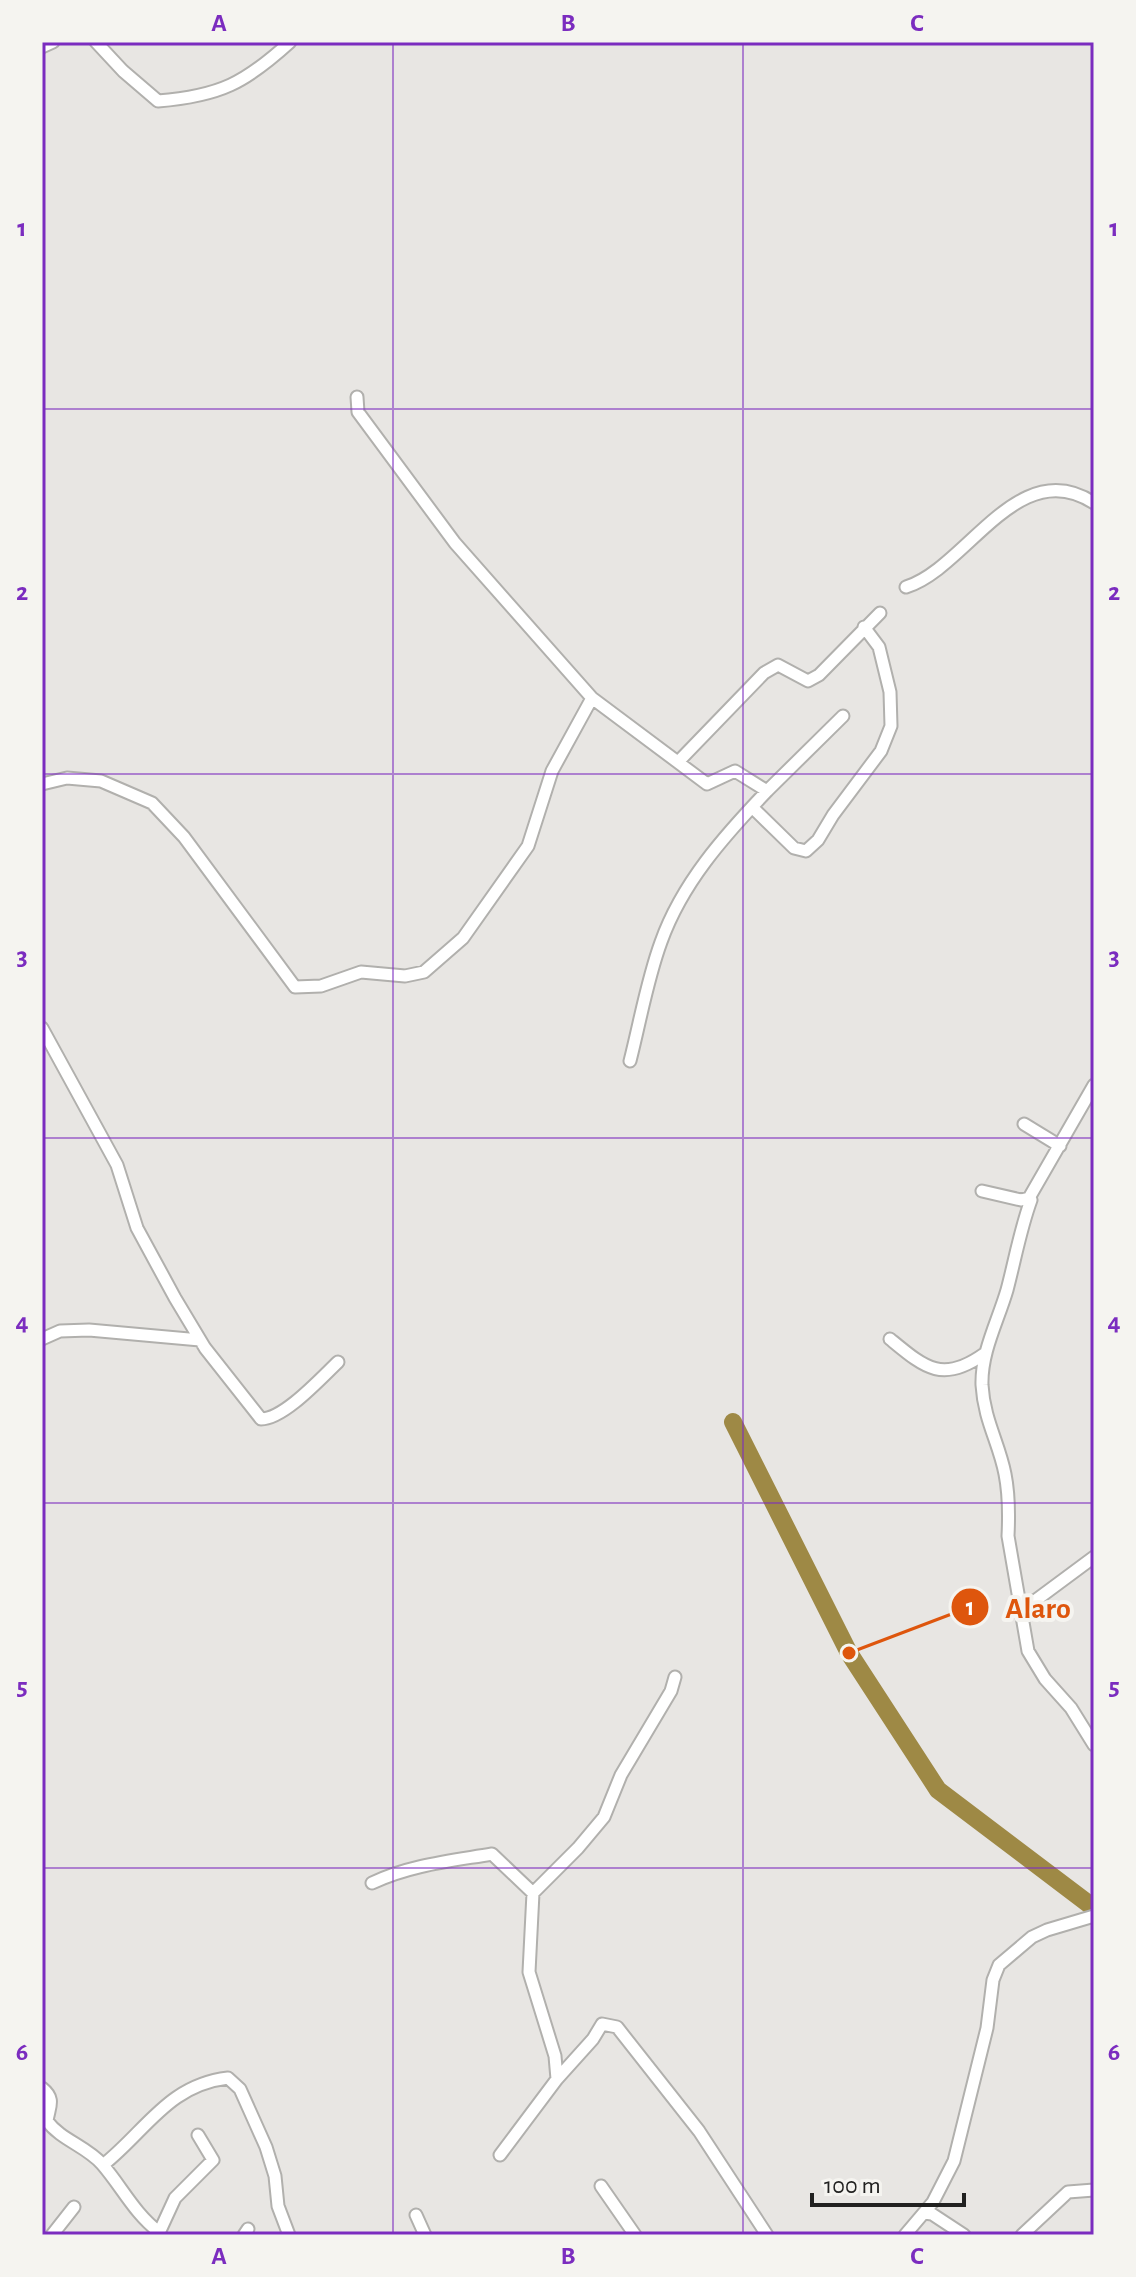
<svg xmlns="http://www.w3.org/2000/svg" width="1136" height="2277" font-family="'Alegreya Sans',sans-serif">
  <style>
    .lines { fill: none; stroke-linecap: round; stroke-linejoin: round }
    .river { stroke: #9e8945; stroke-width: 18 }
    .minor-casing { stroke: #b1b0ad; stroke-width: 15 }
    .minor { stroke: #fff; stroke-width: 11 }
    .grid { fill: none; stroke: #7b2cbf; stroke-width: 2; stroke-opacity: 0.55 }
    .leader { fill: none; stroke: #de560d; stroke-width: 3 }
    .callout-dot { fill: #de560d; stroke: #f5f4f0; stroke-width: 3 }
    .mark-label { font-size: 24px; text-anchor: middle; font-weight: bold; fill: #fff }
    .callout-label { font-size: 30px; text-anchor: middle; font-weight: bold; fill: #de560d; stroke: #f5f4f0; stroke-width: 8; stroke-linejoin: round; paint-order: stroke }
    .neatline { fill: none; stroke: #7b2cbf; stroke-width: 3 }
    .grid-label { font-size: 26px; text-anchor: middle; font-weight: bold; fill: #7b2cbf }
  </style>
  <rect width="100%" height="100%" fill="#e8e6e3"/>
  <g class="lines">
    <path class="river" d="M733 1422 849 1653 938 1790 1094 1908"/>
    <defs>
      <path id="minor" d="M96 42 123 71 158 101C220 96 245 83 290 42
        M42 47 53 42
        M906 587C967 568 1018 453 1094 503
        M592 698 707 784 735 771 767 791C724 836 682 883 661 942 647 980 640 1022 630 1061
        M678 762 764 673 778 665 808 681 819 675 880 613
        M42 784 67 778 101 781 152 803 184 837 295 987 321 986 361 972 405 976 424 972 463 938 528 846 552 771 592 698 455 543 358 412 357 397
        M767 791 843 716
        M752 807 794 848 806 851 818 840 833 815 881 751 891 726 890 692 879 647 864 627
        M42 1028 117 1165 137 1228 175 1298 205 1348 261 1419C284 1419 321 1378 338 1362
        M1024 1124 1060 1146
        M982 1191 1021 1200 1029 1198 1094 1085
        M1029 1198 1031 1200C1020 1230 1015 1260 1007 1290 998 1321 981 1352 982 1385 984 1420 999 1443 1005 1474 1009 1494 1009 1516 1008 1536L1028 1651 1045 1679 1071 1708 1094 1745
        M42 1339 60 1331 89 1330 200 1340
        M890 1339C924 1367 942 1384 984 1354
        M1019 1607 1036 1600 1094 1557
        M372 1883C410 1865 451 1861 492 1854L533 1893 529 1972 555 2056 557 2079 500 2155
        M533 1893 578 1848 604 1817 621 1775 671 1691 675 1677
        M557 2079 593 2039 602 2024 617 2027 699 2131 767 2235
        M42 2088C56 2099 49 2107 47 2121 61 2140 86 2146 102 2164 122 2187 134 2213 159 2232
        M103 2165C146 2131 168 2085 228 2078L240 2089 266 2147 275 2176 278 2206 289 2235
        M601 2186 635 2235
        M924 2213 932 2214 964 2235
        M416 2215 425 2235
        M52 2235 74 2207
        M158 2235 175 2198 213 2160 198 2135
        M244 2235 248 2229
        M905 2235 933 2202 954 2161 987 2028 993 1980 999 1965 1032 1937 1047 1930 1094 1916
        M1022 2235 1068 2192 1094 2190"/>
    </defs>
    <use href="#minor" class="minor-casing"/>
    <use href="#minor" class="minor"/>
  </g>
  <path class="grid" d="M393 42V2235M743 42V2235M42 409H1094M42 774H1094M42 1138H1094M42 1503H1094M42 1868H1094"/>
  <path class="leader" d="M849 1653L970 1607"/>
  <g class="callout-dot">
    <circle cx="849" cy="1653" r="8"/>
    <circle cx="970" cy="1607" r="20"/>
  </g>
  <g class="mark-label">
    <text x="970" y="1615">1</text>
  </g>
  <g class="callout-label">
    <text x="1038" y="1618">Alaro</text>
  </g>
  <rect width="1136" height="2277" fill="none" stroke="#f5f4f0" stroke-width="88"/>
  <path d="M812 2193v12h152v-12" fill="none" stroke="#212120" stroke-width="4"/>
  <text x="824" y="2193" font-size="24" fill="#212120" stroke="#f5f4f0" stroke-width="6" paint-order="stroke">100 m</text>
  <rect x="44" y="44" width="1048" height="2189" class="neatline"/>
  <g class="grid-label">
    <text x="219" y="31">A</text>
    <text x="568" y="31">B</text>
    <text x="917" y="31">C</text>
    <text x="22" y="236">1</text>
    <text x="1114" y="236">1</text>
    <text x="22" y="600">2</text>
    <text x="1114" y="600">2</text>
    <text x="22" y="965">3</text>
    <text x="1114" y="965">3</text>
    <text x="22" y="1330">4</text>
    <text x="1114" y="1330">4</text>
    <text x="22" y="1695">5</text>
    <text x="1114" y="1695">5</text>
    <text x="22" y="2060">6</text>
    <text x="1114" y="2060">6</text>
    <text x="219" y="2264">A</text>
    <text x="568" y="2264">B</text>
    <text x="917" y="2264">C</text>
  </g>
</svg>
